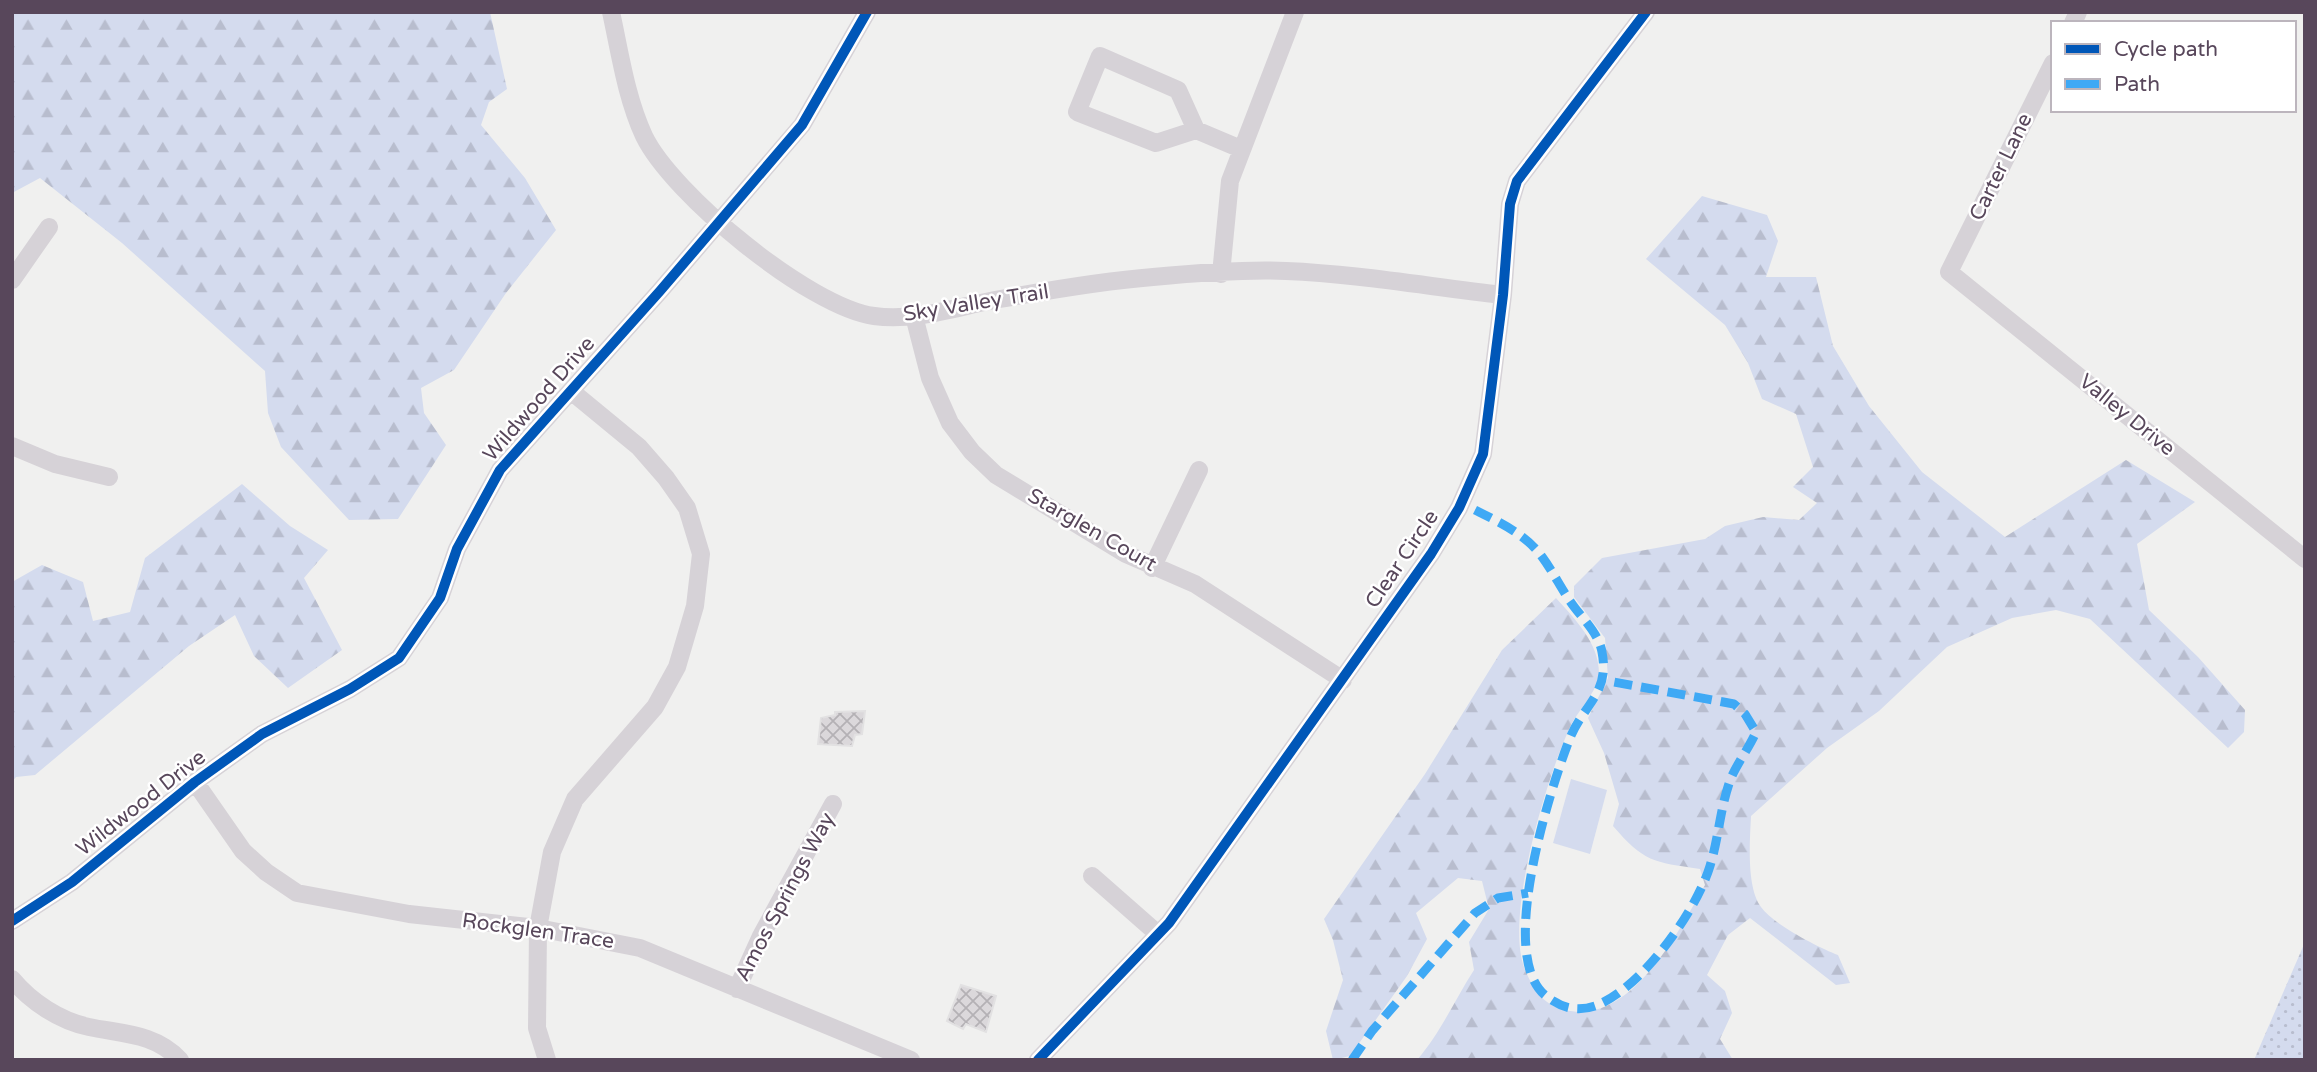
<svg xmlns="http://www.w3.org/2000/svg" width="2317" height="1072" font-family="'Varela Round',sans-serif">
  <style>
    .grass { fill: url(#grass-dots) }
    .forest { fill: url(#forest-firs) }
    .pitch { fill: #d4dbee }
    .building { fill: url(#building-cross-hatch); stroke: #e2e1e2; stroke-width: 2 }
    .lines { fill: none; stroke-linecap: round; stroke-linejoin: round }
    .minor { stroke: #d6d2d7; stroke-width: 18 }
    .quiet { stroke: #3fa9f5; stroke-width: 9; stroke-dasharray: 18 9; stroke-linecap: butt }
    .cycleway-casing { stroke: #fff; stroke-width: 15 }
    .cycleway { stroke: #0057b8; stroke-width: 10 }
    .labels { text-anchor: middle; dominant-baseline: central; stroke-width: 5; stroke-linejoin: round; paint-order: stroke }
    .street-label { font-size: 21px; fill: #58475b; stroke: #fff }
  </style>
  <defs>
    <pattern id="grass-dots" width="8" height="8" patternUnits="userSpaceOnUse" patternTransform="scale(1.75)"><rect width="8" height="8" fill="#d4dbee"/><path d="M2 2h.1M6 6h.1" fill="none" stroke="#b8bdce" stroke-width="1.8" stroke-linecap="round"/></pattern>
    <pattern id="forest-firs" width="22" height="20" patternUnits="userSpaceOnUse" patternTransform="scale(1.75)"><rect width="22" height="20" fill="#d4dbee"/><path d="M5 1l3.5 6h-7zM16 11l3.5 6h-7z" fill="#b8bdce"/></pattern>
    <pattern id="building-cross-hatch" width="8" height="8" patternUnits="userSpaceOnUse" patternTransform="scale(1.75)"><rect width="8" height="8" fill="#dbd8db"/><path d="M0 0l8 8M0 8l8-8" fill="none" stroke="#b4b1b5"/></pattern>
  </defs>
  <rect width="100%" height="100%" fill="#f0f0ef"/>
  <path class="grass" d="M2305 942V1060H2254Z"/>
  <path class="forest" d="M12 12H490L507 89 489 102 481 125 525 178 556 230 506 293 454 370 421 388 424 413 446 445 398 519 349 520 281 447 268 413 265 371 122 243 40 178 12 193Z
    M1702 196 1767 215 1778 241 1766 277H1816L1833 346 1869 406 1922 472 2005 537 2126 460 2195 502 2137 544 2149 610 2198 657 2245 710 2244 732 2228 748 2090 619 2056 610 2012 618 1947 647 1879 711 1827 748 1751 816C1750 840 1746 887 1761 907 1774 925 1818 947 1838 955L1850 983 1836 985 1750 918 1728 935 1707 975 1725 991 1732 1013 1720 1039 1733 1060H1417C1441 1032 1454 1001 1474 970L1469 942 1489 909 1482 881 1458 878 1416 913 1427 939 1407 976 1350 1056 1333 1060 1326 1031 1343 980 1333 940 1324 919 1425 774 1502 650 1556 598C1575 619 1600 644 1599 675 1598 690 1578 711 1571 725 1547 776 1505 914 1524 967 1532 987 1542 1005 1565 1010 1631 1026 1678 932 1705 885L1700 869C1653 862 1644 862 1613 826L1619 804 1604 753 1588 718 1608 678 1605 638 1574 597V586L1602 558 1705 539 1725 526 1763 517 1799 520 1817 503 1793 487 1813 467 1796 414 1762 399 1748 363 1725 325 1646 259Z
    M242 484 290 526 328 550 304 578 342 650 288 688 254 656 235 615 189 646 35 775 16 777 12 782V582L42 565 83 582 93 621 130 612 145 558Z"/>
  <path class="pitch" d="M1571 779 1607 790 1590 854 1553 843Z"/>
  <path class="building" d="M865 711 862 734 855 735 852 746 818 744 821 718 835 715V712Z
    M961 985 996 996 986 1032 966 1024 963 1029 947 1021Z"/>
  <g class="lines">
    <path class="minor" d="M611 12C620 53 626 97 644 136 672 194 809 307 874 316 916 322 959 306 1000 299 1050 290 1102 281 1153 277 1196 273 1243 269 1286 271 1358 274 1431 287 1503 295
      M2073 23 2078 12
      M2053 63 1949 272 2305 559
      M1196 130 1178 90 1100 56 1077 112 1156 143 1196 130 1241 149
      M1221 274 1230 181 1295 12
      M12 280 49 227
      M914 316 930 378 950 423 972 452 996 475 1126 554 1195 584 1343 680
      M12 446 55 464 109 477
      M1152 568 1199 470
      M195 782 243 851 266 872 297 893 409 914 538 928 640 948 911 1060
      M1092 876 1158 934
      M12 921 72 882 195 782 262 734 350 689 399 658 440 598 457 549 500 470 660 291 802 125 867 12
      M12 979C31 1002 60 1021 89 1027 122 1034 155 1033 180 1060
      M737 989 761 936 833 804
      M547 1060 537 1028 538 928 552 852 575 799 655 707 677 667 695 606 701 554 687 508 666 478 639 447 571 391
      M1038 1060 1169 923 1431 554 1459 508 1483 454 1503 295 1510 204 1517 181 1646 12"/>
    <path class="quiet" d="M1475 510C1499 522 1523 533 1540 554 1553 571 1562 591 1575 608 1585 621 1599 635 1602 652 1610 693 1584 704 1570 738 1550 789 1496 957 1546 996 1561 1008 1577 1012 1595 1006 1641 989 1696 912 1710 866 1719 837 1720 807 1731 778 1738 762 1749 748 1756 732L1745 714 1734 704 1603 680
      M1352 1060 1372 1031 1475 913 1498 898 1528 893"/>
    <defs>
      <path id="cycleway" d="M12 921 72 882 195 782 262 734 350 689 399 658 440 598 457 549 500 470 660 291 802 125 867 12
        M1038 1060 1169 923 1431 554 1459 508 1483 454 1503 295 1510 204 1517 181 1646 12"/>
    </defs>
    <use href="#cycleway" class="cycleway-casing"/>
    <use href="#cycleway" class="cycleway"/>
  </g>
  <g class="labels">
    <g class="street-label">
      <text transform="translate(2001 167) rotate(-64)">Carter Lane</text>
      <text transform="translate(976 303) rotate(-9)">Sky Valley Trail</text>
      <text transform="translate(539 399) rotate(-49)">Wildwood Drive</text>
      <text transform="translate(2127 415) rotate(39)">Valley Drive</text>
      <text transform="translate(1092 530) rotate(30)">Starglen Court</text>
      <text transform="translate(1402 559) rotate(-56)">Clear Circle</text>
      <text transform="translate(141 803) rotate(-38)">Wildwood Drive</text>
      <text transform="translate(785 897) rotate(-62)">Amos Springs Way</text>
      <text transform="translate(538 931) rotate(8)">Rockglen Trace</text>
    </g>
  </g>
  <rect width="2317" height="1072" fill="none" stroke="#58475b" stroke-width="28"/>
  <rect x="2051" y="21" width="245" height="91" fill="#ffffff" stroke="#bcb5bd" stroke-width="2"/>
  <rect x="2065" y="44" width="35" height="10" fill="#0057b8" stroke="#bcb5bd" stroke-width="2"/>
  <text x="2114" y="56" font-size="21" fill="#58475b">Cycle path</text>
  <rect x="2065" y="79" width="35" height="10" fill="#3fa9f5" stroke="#bcb5bd" stroke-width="2"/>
  <text x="2114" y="91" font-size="21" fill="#58475b">Path</text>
</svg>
